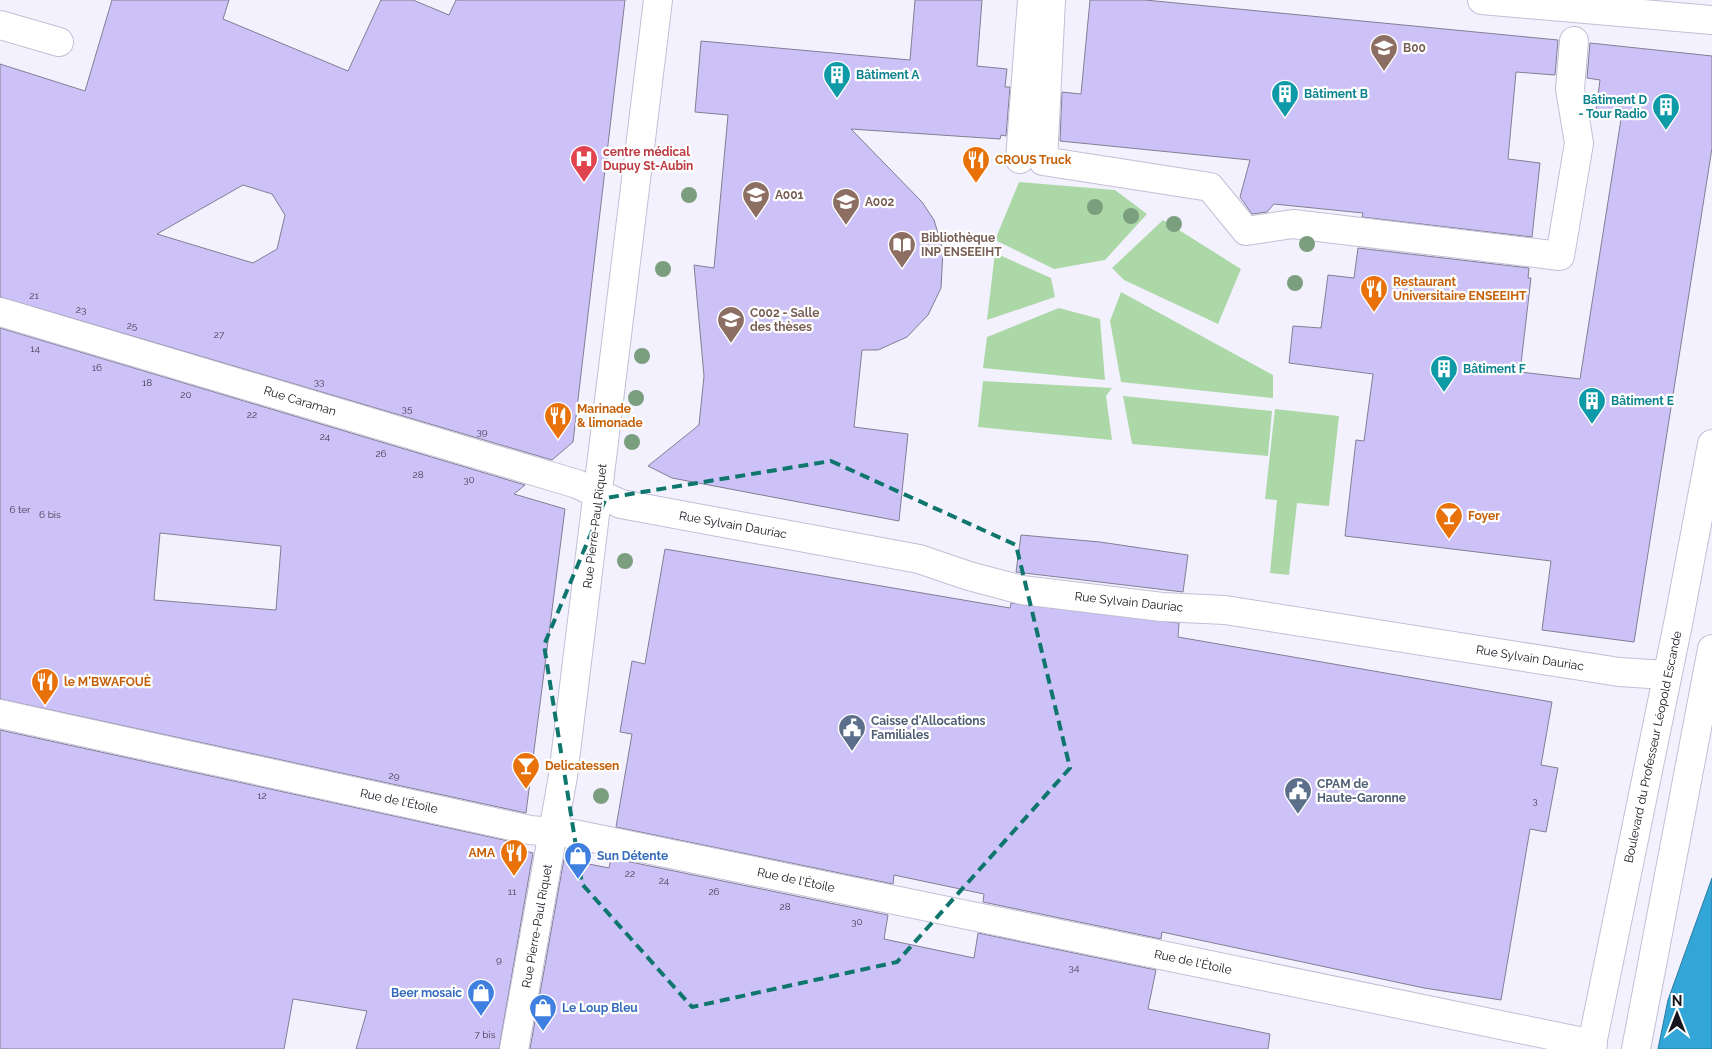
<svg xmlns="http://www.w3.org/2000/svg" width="1712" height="1049" font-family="Raleway,sans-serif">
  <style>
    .green { fill: #acd8a7 }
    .water { fill: #33a6d8; stroke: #2a7aa0 }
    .building { fill: #cdc2f7; stroke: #827e93; fill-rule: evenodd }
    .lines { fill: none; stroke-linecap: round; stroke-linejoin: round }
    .minor-casing { stroke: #c3bfd5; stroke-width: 30 }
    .major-casing { stroke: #c3bfd5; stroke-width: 30 }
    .minor { stroke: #fff; stroke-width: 28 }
    .major { stroke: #fff; stroke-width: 28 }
    .tree { fill: #7b9e7e }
    .marked { fill: none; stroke: #0f766e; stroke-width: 4; stroke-dasharray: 10 6; stroke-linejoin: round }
    .labels { text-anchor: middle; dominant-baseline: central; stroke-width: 4.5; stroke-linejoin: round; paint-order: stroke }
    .number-label { font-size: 10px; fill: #444053 }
    .education-label { font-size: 12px; font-weight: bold; fill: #785e54; stroke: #fff; text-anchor: start }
    .culture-label { font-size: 12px; font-weight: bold; fill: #0d838f; stroke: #fff; text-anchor: start }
    .health-label { font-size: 12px; font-weight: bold; fill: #be3a42; stroke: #fff; text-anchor: start }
    .food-label { font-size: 12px; font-weight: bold; fill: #c56008; stroke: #fff; text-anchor: start }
    .street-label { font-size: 12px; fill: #16141c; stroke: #fff }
    .service-label { font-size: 12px; font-weight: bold; fill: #4e5e75; stroke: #fff; text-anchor: start }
    .shop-label { font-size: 12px; font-weight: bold; fill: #366cbe; stroke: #fff; text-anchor: start }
  </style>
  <rect width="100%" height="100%" fill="#f4f1ff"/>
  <path class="green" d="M1019 182 1115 190 1147 214 1105 260 1054 269 995 240Z
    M1163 220 1241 269 1218 324 1124 280 1112 268Z
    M995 253 1051 278 1055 297 987 320Z
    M1121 292 1273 375V398L1121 382 1110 321Z
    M1059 308 1100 319 1105 380 983 368 987 337Z
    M983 381 1112 388 1106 396 1112 440 978 427Z
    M1123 396 1272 411 1268 456 1132 444Z
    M1275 409 1339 416 1329 506 1297 503 1289 575 1270 573 1277 500 1265 499Z"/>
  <path class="water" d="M1712 878V1049H1658L1668 1000Z"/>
  <path class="building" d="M112 0H229L223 19 348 71 381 0H413L449 15 456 0H625L573 442 552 460 0 297V64L85 91ZM243 185 272 194 285 215 277 249 253 263 157 234Z
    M915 0H982L977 66 1007 69 1005 87H1010L1006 136 1001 135 1000 139 851 129 922 202 934 220 943 250 941 288 928 315 907 337 878 350H862L854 427 908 434 899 521 672 478 648 466 699 425 704 376 694 265 714 268 728 115 695 112 701 41 910 60Z
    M1090 0H1145L1558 40 1555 75 1516 72 1508 159 1540 163 1532 237 1362 217 1363 213 1274 204 1267 212 1252 214 1240 197 1250 160 1060 141 1062 92 1081 94Z
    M1590 43 1712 56V148L1634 642 1542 630 1551 561 1345 536 1356 440 1364 441 1373 374 1289 363 1293 326 1321 328 1328 275 1354 278 1358 248 1529 268 1528 278H1531L1520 372 1580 379 1622 113 1596 110 1600 80 1587 78Z
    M0 328 525 485 514 494 565 509 526 813 0 699ZM160 533 281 546 276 610 154 600Z
    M1021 535 1100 542 1188 555 1183 592 1016 572Z
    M665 549 1010 608 1011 603 1179 623 1178 637 1552 702 1541 765 1558 768 1546 832 1530 829 1501 1000 1424 988 1162 932 1161 939 983 902 984 894 894 875 893 884 616 827 632 734 620 732 632 661 645 664Z
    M0 730 522 844 521 850 533 853 499 1049H356L367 1011 293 999 284 1049H0Z
    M611 858 888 915 884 939 974 958 978 933 1156 970 1148 1009 1270 1034 1268 1049H530L564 859 609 868Z"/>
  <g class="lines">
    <defs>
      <path id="minor" d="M1051 0 1043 161 1210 187 1246 231 1293 224 1560 256 1579 143 1570 89 1574 41
        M1482 0 1712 20
        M0 25 59 42
        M1020 159 1032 0
        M0 312 577 484 621 504 919 559 969 576 1022 590 1162 607 1225 610 1619 672 1666 675
        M0 714 530 830 574 834 1593 1044
        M514 1049 563 776 658 0"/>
      <path id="major" d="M1591 1049 1679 619 1712 444
        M1636 1049 1712 649"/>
    </defs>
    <use href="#minor" class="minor-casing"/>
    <use href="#major" class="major-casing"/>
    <use href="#minor" class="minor"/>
    <use href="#major" class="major"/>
  </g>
  <g class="tree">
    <circle cx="689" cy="195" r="8"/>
    <circle cx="1095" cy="207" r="8"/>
    <circle cx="1131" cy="216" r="8"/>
    <circle cx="1174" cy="224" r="8"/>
    <circle cx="1307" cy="244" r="8"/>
    <circle cx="663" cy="269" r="8"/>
    <circle cx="1295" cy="283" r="8"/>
    <circle cx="642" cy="356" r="8"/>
    <circle cx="636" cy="398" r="8"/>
    <circle cx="632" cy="442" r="8"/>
    <circle cx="625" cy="561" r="8"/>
    <circle cx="601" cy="796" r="8"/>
  </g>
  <path class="marked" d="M831 461 1016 545 1070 768 897 962 692 1007 582 884 544 645 606 498Z"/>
  <defs>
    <symbol id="university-pin" viewBox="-11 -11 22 30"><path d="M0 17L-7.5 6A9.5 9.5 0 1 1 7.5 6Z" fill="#8d6e63" stroke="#fff"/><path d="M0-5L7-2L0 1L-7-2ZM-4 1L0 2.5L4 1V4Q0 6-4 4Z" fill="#fff"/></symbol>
    <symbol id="building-pin" viewBox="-11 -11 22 30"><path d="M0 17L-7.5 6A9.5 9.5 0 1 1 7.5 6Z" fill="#0f9aa8" stroke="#fff"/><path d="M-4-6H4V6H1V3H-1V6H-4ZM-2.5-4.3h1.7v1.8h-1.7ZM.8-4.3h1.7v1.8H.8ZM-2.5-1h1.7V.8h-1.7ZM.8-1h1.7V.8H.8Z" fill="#fff"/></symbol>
    <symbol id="hospital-pin" viewBox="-11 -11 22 30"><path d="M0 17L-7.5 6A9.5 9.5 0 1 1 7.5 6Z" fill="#e0444e" stroke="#fff"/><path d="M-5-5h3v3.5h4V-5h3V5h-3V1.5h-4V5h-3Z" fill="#fff"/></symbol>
    <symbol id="restaurant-pin" viewBox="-11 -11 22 30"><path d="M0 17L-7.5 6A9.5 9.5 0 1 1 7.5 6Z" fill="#e8710a" stroke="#fff"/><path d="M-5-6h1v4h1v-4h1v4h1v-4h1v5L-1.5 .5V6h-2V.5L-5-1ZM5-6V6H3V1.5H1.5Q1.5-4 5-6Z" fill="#fff"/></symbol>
    <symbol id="library-pin" viewBox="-11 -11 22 30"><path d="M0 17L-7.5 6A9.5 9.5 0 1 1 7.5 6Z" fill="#8d6e63" stroke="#fff"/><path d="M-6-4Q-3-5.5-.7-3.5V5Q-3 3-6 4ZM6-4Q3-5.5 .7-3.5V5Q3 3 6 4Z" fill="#fff"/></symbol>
    <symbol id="bar-pin" viewBox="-11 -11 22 30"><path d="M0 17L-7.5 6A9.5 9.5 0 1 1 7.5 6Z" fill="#e8710a" stroke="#fff"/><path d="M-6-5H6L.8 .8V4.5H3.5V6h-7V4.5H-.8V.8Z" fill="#fff"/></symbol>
    <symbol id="civic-pin" viewBox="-11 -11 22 30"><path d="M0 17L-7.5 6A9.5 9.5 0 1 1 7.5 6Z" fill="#5c6f8a" stroke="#fff"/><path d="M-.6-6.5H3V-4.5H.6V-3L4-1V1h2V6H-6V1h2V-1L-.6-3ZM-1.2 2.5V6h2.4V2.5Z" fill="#fff"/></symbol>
    <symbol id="shop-pin" viewBox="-11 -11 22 30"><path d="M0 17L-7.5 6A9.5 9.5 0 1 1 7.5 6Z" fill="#3f7fe0" stroke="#fff"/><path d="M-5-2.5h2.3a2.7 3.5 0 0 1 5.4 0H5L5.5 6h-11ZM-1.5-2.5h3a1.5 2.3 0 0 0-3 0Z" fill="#fff"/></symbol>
  </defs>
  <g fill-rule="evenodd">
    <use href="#university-pin" x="1368" y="32" width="32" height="43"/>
    <use href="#building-pin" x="821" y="59" width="32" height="43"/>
    <use href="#building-pin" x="1269" y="78" width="32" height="43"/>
    <use href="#building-pin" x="1650" y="91" width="32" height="43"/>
    <use href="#hospital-pin" x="568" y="143" width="32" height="43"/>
    <use href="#restaurant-pin" x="960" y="144" width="32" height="43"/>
    <use href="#university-pin" x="740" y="179" width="32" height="43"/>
    <use href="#university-pin" x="830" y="186" width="32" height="43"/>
    <use href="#library-pin" x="886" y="229" width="32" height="43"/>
    <use href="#restaurant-pin" x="1358" y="273" width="32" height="43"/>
    <use href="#university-pin" x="715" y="304" width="32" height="43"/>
    <use href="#building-pin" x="1428" y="353" width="32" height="43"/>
    <use href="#building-pin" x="1576" y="385" width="32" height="43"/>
    <use href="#restaurant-pin" x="542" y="400" width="32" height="43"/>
    <use href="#bar-pin" x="1433" y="500" width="32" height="43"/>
    <use href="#restaurant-pin" x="29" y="666" width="32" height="43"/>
    <use href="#civic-pin" x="836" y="712" width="32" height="43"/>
    <use href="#bar-pin" x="510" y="750" width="32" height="43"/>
    <use href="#civic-pin" x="1282" y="775" width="32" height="43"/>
    <use href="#restaurant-pin" x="498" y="837" width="32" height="43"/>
    <use href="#shop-pin" x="562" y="840" width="32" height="43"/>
    <use href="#shop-pin" x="465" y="977" width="32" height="43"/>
    <use href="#shop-pin" x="527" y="992" width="32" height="43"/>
  </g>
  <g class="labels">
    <g class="number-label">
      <text x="34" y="295">21</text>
      <text x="81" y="309">23</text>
      <text x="132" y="325">25</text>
      <text x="219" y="334">27</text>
      <text x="35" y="348">14</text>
      <text x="97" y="367">16</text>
      <text x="319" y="381">33</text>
      <text x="147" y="382">18</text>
      <text x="186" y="394">20</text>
      <text x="407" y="408">35</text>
      <text x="252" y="414">22</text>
      <text x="482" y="431">39</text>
      <text x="325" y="436">24</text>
      <text x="381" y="453">26</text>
      <text x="418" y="474">28</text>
      <text x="469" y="479">30</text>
      <text x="20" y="509">6 ter</text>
      <text x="50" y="514">6 bis</text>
      <text x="394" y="775">29</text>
      <text x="262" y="795">12</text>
      <text x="1535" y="800">3</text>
      <text x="630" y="873">22</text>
      <text x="664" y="880">24</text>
      <text x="512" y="891">11</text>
      <text x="714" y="891">26</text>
      <text x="785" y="906">28</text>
      <text x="857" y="921">30</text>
      <text x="499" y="959">9</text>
      <text x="1074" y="967">34</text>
      <text x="485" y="1034">7 bis</text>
    </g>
    <g class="education-label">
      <text x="1403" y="48">B00</text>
      <text x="775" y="195">A001</text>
      <text x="865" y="202">A002</text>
      <text x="921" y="238">Bibliothèque<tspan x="921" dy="14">INP ENSEEIHT</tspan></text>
      <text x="750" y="313">C002 - Salle<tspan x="750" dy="14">des thèses</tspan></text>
    </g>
    <g class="culture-label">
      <text x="856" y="75">Bâtiment A</text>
      <text x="1304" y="94">Bâtiment B</text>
      <text x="1647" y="100" text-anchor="end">Bâtiment D<tspan x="1647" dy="14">- Tour Radio</tspan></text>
      <text x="1463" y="369">Bâtiment F</text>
      <text x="1611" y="401">Bâtiment E</text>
    </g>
    <g class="health-label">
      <text x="603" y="152">centre médical<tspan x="603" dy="14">Dupuy St-Aubin</tspan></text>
    </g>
    <g class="food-label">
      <text x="995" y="160">CROUS Truck</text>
      <text x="1393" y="282">Restaurant<tspan x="1393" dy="14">Universitaire ENSEEIHT</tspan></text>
      <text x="577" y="409">Marinade<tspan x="577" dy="14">&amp; limonade</tspan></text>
      <text x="1468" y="516">Foyer</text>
      <text x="64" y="682">le M'BWAFOUÈ</text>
      <text x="545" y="766">Delicatessen</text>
      <text x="495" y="853" text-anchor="end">AMA</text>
    </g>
    <g class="street-label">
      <text transform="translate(300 401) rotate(17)">Rue Caraman</text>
      <text transform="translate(733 525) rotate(10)">Rue Sylvain Dauriac</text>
      <text transform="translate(595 526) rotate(-83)">Rue Pierre-Paul Riquet</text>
      <text transform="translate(1129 602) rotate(6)">Rue Sylvain Dauriac</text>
      <text transform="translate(1530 658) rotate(9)">Rue Sylvain Dauriac</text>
      <text transform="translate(1653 747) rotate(-78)">Boulevard du Professeur Léopold Escande</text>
      <text transform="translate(399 801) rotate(12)">Rue de l'Étoile</text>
      <text transform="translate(796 880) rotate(12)">Rue de l'Étoile</text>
      <text transform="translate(537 926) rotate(-80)">Rue Pierre-Paul Riquet</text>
      <text transform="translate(1193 962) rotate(12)">Rue de l'Étoile</text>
    </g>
    <g class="service-label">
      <text x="871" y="721">Caisse d'Allocations<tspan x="871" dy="14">Familiales</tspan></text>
      <text x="1317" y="784">CPAM de<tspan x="1317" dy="14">Haute-Garonne</tspan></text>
    </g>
    <g class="shop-label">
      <text x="597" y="856">Sun Détente</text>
      <text x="462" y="993" text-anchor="end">Beer mosaic</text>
      <text x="562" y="1008">Le Loup Bleu</text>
    </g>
  </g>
  <g transform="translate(1677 1014)" stroke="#ffffff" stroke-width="4" paint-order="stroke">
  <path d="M0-4L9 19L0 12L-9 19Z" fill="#16141c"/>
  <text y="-8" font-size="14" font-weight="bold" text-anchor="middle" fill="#16141c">N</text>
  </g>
</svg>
